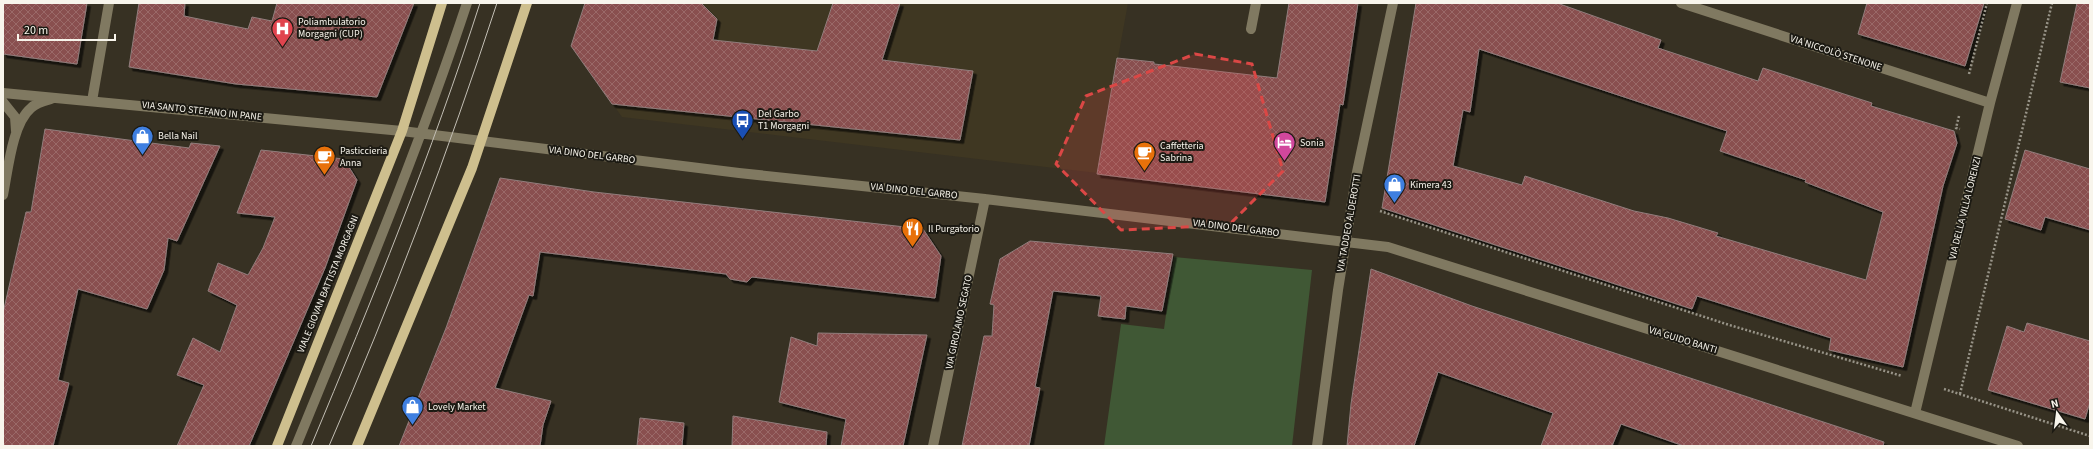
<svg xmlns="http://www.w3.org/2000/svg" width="2093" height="449" font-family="'Source Sans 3',sans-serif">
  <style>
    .built { fill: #3f3722 }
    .park { fill: #405835 }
    .building { fill: url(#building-cross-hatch); stroke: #917d7c; fill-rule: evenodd; filter: url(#shadow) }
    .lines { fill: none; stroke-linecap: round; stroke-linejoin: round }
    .path { stroke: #989488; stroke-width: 2.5; stroke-dasharray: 2 2; stroke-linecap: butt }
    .minor { stroke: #807961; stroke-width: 10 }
    .major { stroke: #cebf8e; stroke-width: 10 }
    .tram { stroke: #c3bfb5; stroke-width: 1 }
    .marked { fill: #db4745; fill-opacity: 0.2; stroke: #db4745; stroke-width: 3; stroke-dasharray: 8 5; stroke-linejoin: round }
    .labels { text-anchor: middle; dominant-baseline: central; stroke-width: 4; stroke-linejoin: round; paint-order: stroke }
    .poi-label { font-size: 10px; fill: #f8f5ec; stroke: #1c1a13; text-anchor: start }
    .street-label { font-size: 10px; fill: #f8f5ec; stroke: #1c1a13 }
  </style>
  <defs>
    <pattern id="building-cross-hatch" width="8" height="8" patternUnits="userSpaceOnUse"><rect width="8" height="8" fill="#894f4f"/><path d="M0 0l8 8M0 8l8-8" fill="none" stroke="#9a6968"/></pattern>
    <filter id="shadow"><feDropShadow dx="3.5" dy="3.5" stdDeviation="0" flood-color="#0009"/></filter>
  </defs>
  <rect width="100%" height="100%" fill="#373123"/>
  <path class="built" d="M585 3H1128L1097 173 622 117 571 46Z"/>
  <path class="park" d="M1174 257 1312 270 1292 446H1104L1121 324 1164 329Z"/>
  <path class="building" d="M3 3H87L77 64 3 54Z
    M139 3H185L184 16 248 29 252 17 272 21 277 3H414L377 97 236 84 129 67Z
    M585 3H701L717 19 713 40 817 51 833 3H900L882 60 973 71 960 140 612 104 571 46Z
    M1289 3H1358L1343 105 1340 104 1325 202 1097 174 1117 58 1154 62V64L1277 78Z
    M1416 3H1557L1661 40 1658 48 1758 81 1763 68 1872 103 1871 106 1954 131 1957 143 1943 186 1903 367 1829 350 1831 338 1697 296 1692 309 1382 208ZM1479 49 1727 131 1720 151 1806 180 1805 182 1883 212 1866 280 1716 236 1718 233 1668 218 1634 211 1525 176 1522 185 1453 166 1463 110 1470 112Z
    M1867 3H1984L1965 66 1858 34Z
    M2077 3H2090V88L2060 82Z
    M45 129 189 148 191 143 220 146 177 241 168 238 164 270 147 309 78 289 58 380 69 383 53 446H3V313L26 212H31Z
    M261 150 344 159 357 180 325 268 249 446H177L204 385 177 375 193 338 220 352 237 305 208 291 218 263 248 275 263 248 275 217 237 213Z
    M2025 150 2090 169V230L2045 217 2041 230 2005 219Z
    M500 178 594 192 923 229 941 256 935 298 752 277 747 282 730 279 726 274 540 252 533 296 529 295 495 388 551 401 543 425 540 446H399L446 328Z
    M1030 241 1173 254 1162 311 1126 306 1125 319 1098 316 1101 296 1053 291 1035 387 1040 388 1029 446H962L984 336H992L994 305 990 304 1000 259Z
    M1371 269 1472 306 1884 442 1883 446H1684L1621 424 1612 446H1541L1553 413 1438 372 1414 446H1347L1351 404Z
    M2027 323 2090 341V402L2085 419 1988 390 2007 326 2024 332Z
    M818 333 927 335 903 446H841L846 419 779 402 791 337 817 346Z
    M733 416 827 432 826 446H732Z
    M640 418 684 423 682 446H637Z"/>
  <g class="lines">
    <path class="path" d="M1969 74 1987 3
      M1959 116 1956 128 1960 129
      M1380 211 1726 324 1902 376
      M1944 389 2090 436
      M1960 394 2052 3"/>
    <path class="minor" d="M1681 3 1990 103
      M1251 29 1256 3
      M3 93 402 131 739 173 985 199 1388 247 2018 446
      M92 101 109 3
      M3 102 15 117 16 131
      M3 195C8 171 12 124 31 108 36 103 44 101 51 99
      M1915 413 1990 103 2017 3
      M296 446C356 299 417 154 467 3
      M933 446 985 199
      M1317 446 1338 290 1357 172 1393 3"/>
    <path class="major" d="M277 446 402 131 442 3
      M357 446 472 168 527 3"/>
    <path class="tram" d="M311 446C372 300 432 153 480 3
      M329 446C392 301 448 153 497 3"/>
  </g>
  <path class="marked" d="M1195 54 1252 64 1283 171 1229 225 1121 230 1056 164 1086 96Z"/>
  <defs>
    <symbol id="hospital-pin" viewBox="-11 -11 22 30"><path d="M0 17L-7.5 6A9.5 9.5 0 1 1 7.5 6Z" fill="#e0444e" stroke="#1c1a13"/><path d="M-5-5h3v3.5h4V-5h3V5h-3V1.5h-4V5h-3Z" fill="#fff"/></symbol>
    <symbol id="bus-pin" viewBox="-11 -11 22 30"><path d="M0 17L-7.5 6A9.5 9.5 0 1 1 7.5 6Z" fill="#1a4fb4" stroke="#1c1a13"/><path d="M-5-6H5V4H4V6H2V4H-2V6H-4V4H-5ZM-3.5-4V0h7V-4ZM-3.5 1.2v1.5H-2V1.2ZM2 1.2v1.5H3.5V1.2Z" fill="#fff"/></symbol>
    <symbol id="shop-pin" viewBox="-11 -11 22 30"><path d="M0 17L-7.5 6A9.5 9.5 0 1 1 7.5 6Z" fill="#3f7fe0" stroke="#1c1a13"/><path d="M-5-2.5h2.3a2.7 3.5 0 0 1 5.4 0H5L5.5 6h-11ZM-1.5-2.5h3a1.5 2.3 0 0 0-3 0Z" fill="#fff"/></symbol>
    <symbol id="hotel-pin" viewBox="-11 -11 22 30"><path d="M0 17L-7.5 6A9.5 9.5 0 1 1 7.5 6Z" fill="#d1479c" stroke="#1c1a13"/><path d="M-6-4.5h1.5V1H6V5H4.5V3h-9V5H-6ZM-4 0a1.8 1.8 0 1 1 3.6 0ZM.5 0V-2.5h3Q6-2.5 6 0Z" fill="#fff"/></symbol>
    <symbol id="cafe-pin" viewBox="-11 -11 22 30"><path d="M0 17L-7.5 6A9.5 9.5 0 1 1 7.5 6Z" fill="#e8710a" stroke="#1c1a13"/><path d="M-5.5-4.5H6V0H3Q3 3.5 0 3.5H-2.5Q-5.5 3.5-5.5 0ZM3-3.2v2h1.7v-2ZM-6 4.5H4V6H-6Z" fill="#fff"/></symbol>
    <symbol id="restaurant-pin" viewBox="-11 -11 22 30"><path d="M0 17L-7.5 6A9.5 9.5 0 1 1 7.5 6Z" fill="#e8710a" stroke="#1c1a13"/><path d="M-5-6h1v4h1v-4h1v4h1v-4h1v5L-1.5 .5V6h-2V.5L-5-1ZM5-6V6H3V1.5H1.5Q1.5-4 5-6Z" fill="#fff"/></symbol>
  </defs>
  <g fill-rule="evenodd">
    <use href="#hospital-pin" x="270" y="16" width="25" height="34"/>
    <use href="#bus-pin" x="730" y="108" width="25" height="34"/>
    <use href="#shop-pin" x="130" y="124" width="25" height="34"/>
    <use href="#hotel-pin" x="1272" y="130" width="25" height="34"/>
    <use href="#cafe-pin" x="1132" y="140" width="25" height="34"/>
    <use href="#cafe-pin" x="312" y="144" width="25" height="34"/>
    <use href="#shop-pin" x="1382" y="172" width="25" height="34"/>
    <use href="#restaurant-pin" x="900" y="216" width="25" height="34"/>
    <use href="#shop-pin" x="400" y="394" width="25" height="34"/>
  </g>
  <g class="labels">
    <g class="poi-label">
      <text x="298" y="22">Poliambulatorio<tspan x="298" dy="12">Morgagni (CUP)</tspan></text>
      <text x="758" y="114">Del Garbo<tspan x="758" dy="12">T1 Morgagni</tspan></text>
      <text x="158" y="136">Bella Nail</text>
      <text x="1300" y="143">Sonia</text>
      <text x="1160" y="146">Caffetteria<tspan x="1160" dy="12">Sabrina</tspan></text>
      <text x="340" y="151">Pasticcieria<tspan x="340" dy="12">Anna</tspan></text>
      <text x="1410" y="185">Kimera 43</text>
      <text x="928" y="229">Il Purgatorio</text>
      <text x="428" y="407">Lovely Market</text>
    </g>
    <g class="street-label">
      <text transform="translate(1836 53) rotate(18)">VIA NICCOLÒ STENONE</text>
      <text transform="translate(202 111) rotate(6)">VIA SANTO STEFANO IN PANE</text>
      <text transform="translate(592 155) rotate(7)">VIA DINO DEL GARBO</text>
      <text transform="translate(914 191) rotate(6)">VIA DINO DEL GARBO</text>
      <text transform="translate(1965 208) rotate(-76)">VIA DELLA VILLA LORENZI</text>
      <text transform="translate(1349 223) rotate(-80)">VIA TADDEO ALDEROTTI</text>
      <text transform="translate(1236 228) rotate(7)">VIA DINO DEL GARBO</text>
      <text transform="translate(328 284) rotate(-68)">VIALE GIOVAN BATTISTA MORGAGNI</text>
      <text transform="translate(959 322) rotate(-78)">VIA GIROLAMO SEGATO</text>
      <text transform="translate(1683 340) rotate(17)">VIA GUIDO BANTI</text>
    </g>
  </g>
  <rect width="2093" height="449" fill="none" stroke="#f8f5ec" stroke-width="8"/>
  <g transform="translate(2057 413) rotate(346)" stroke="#1c1a13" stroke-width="3" paint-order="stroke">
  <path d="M0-3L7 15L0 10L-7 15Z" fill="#f8f5ec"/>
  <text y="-6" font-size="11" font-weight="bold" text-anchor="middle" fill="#f8f5ec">N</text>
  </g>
  <path d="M18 34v6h97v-6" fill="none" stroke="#f8f5ec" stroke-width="2"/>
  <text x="24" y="34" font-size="12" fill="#f8f5ec" stroke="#1c1a13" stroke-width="3" paint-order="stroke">20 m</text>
</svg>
